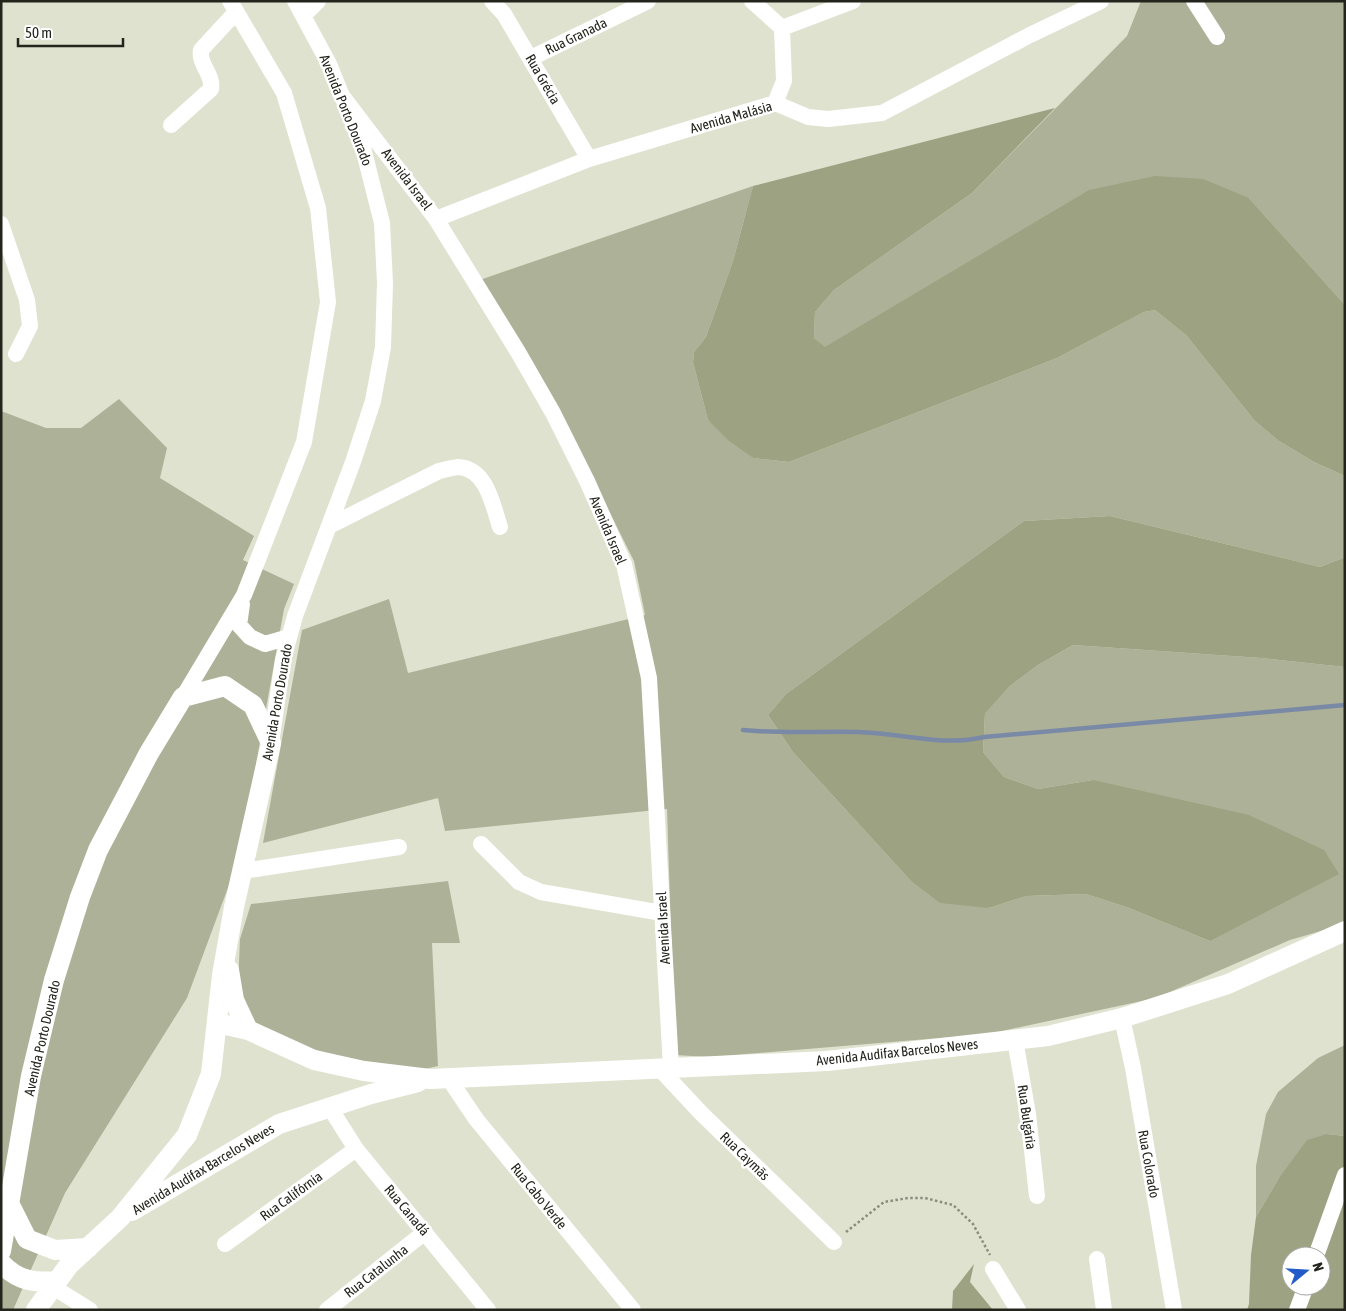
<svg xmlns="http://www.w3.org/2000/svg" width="1346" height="1311" font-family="'Asap Condensed',sans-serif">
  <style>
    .green { fill: #adb197 }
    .forest { fill: #9da282; fill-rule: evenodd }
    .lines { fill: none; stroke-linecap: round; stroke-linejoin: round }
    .stream { stroke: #7a8aa6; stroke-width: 4.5 }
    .path { stroke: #8a8c7e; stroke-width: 2.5; stroke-dasharray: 2.5 2.5; stroke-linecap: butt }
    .minor { stroke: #fff; stroke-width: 16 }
    .major { stroke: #fff; stroke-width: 20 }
    .labels { text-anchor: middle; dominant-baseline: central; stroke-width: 5; stroke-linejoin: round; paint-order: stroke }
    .street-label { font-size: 14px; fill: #23241c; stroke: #fff }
  </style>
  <rect width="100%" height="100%" fill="#dfe2cf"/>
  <path class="green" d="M1141 1H1345V305L1249 198 825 348 814 338 815 312 834 290 972 193 1127 36Z
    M753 186 733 261 706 337 694 352 693 362 708 420 753 458 789 462 1057 358 1144 312 1155 310 1186 335 1255 421 1279 441 1314 462 1345 476V555L1343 558 1320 567 1110 516 1024 521 786 694 768 715 793 752 910 880 989 908 1026 896 1086 894 1129 908 1210 941 1093 780 1038 789 1004 777 983 752 985 714 1010 686 1038 665 1073 645 1261 658 1345 667V924L1290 940 1156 998 988 1034 710 1057 675 1055 667 809 445 831 438 798 263 843 302 630 389 599 408 673 645 615 634 561 604 501 474 282Z
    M119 399 167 448 160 478 254 536 243 560 294 584 284 609 239 858 187 998 65 1193 13 1310H1V411L46 428H81Z
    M448 881 460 943H432L438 1066 416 1071 356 1060 300 1046 254 1022 238 986 240 939 251 904Z
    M1345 1045V1136L1327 1134 1279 1178 1256 1217V1166L1266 1114 1278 1092 1318 1058Z"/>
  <path class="forest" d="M1055 108 972 193 834 290 815 312 814 338 825 347 1089 190 1155 176 1203 179 1249 198 1345 305V476L1314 462 1279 441 1255 421 1186 335 1155 310 1144 312 1057 358 789 462 753 458 728 440 708 420 693 362 694 352 706 337 733 261 753 186Z
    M1110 516 1320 567 1343 558 1345 555V667L1261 658 1073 645 1038 665 1010 686 985 714 983 752 1004 777 1038 789 1093 780 1249 815 1324 850 1339 874 1210 941 1129 908 1086 894 1026 896 989 908 940 903 910 880 793 752 768 715 786 694 1024 521Z
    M1327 1134 1345 1136V1310H1247L1249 1304 1251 1255 1256 1217 1279 1178 1307 1140ZM1291 1256H1321V1286H1291Z
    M974 1264 970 1282 993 1310H952L953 1291Z"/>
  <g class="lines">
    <path class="stream" d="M743 730C782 734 820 731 858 732 900 733 942 747 984 737L1345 705"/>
    <path class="path" d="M846 1232 884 1202 908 1198H925L953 1205 973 1224 990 1255"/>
    <path class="minor" d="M492 1 504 14 589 159
      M752 1 782 28 784 81 775 103
      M1194 1 1217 37
      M304 15 318 1
      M782 28 853 1
      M531 58 648 1
      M340 93 436 219 518 352 553 413 587 481 624 564 649 678 671 1067
      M171 125 211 89C214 75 198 64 201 50L236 12
      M436 219 589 159 775 103 808 117 828 119 882 113 1030 35 1101 1
      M1 224 27 300 30 326 16 354
      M329 526 439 471C445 470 453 467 459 467 487 469 493 506 500 527
      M242 604 239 625 250 637 265 644 289 637
      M183 697 244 595 304 442 328 302 318 208 284 93 230 1
      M271 743 283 660 295 616 353 462 373 401 383 347 385 283 382 223 363 148 329 64 295 1
      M481 844 519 882 541 892 662 913
      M243 871 399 847
      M1122 1018 1133 1068 1174 1310
      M1015 1040 1028 1114 1037 1196
      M658 1067 701 1113 834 1242
      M449 1079 476 1119 633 1310
      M330 1108 356 1149 488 1310
      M225 1244 356 1149
      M1316 1256 1345 1175
      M1097 1259 1104 1310
      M993 1269 1018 1310
      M53 1287 90 1310
      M327 1310 425 1232
      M1297 1310 1306 1286"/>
    <path class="major" d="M229 970 234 1000 248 1030
      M217 1023 248 1030 314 1060 364 1071 430 1079 827 1061 1048 1036 1122 1018 1228 984 1345 931
      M10 1205 27 1239 55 1250 88 1248
      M132 1211 279 1124 371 1094 418 1082
      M1 1251 31 1076 54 980 80 897 98 850 149 753 183 697 225 686 253 705 271 743 234 907 222 975 211 1074 187 1135 120 1218 69 1265 36 1310
      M1 1263C18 1281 34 1283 57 1281"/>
  </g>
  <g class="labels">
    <g class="street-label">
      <text transform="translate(576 36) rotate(-26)">Rua Granada</text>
      <text transform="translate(543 79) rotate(60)">Rua Grécia</text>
      <text transform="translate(346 110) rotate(68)">Avenida Porto Dourado</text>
      <text transform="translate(731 117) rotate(-16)">Avenida Malásia</text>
      <text transform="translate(407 179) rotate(53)">Avenida Israel</text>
      <text transform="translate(608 530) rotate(67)">Avenida Israel</text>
      <text transform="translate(277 702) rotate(-80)">Avenida Porto Dourado</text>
      <text transform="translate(663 928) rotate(-93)">Avenida Israel</text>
      <text transform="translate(42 1038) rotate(-77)">Avenida Porto Dourado</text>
      <text transform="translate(897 1052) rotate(-6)">Avenida Audifax Barcelos Neves</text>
      <text transform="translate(1027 1117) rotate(82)">Rua Bulgária</text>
      <text transform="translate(745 1156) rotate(44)">Rua Caymãs</text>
      <text transform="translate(1149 1164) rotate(80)">Rua Colorado</text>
      <text transform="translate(203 1169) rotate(-31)">Avenida Audifax Barcelos Neves</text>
      <text transform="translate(291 1196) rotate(-36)">Rua Califórnia</text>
      <text transform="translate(539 1196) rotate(51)">Rua Cabo Verde</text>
      <text transform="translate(407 1210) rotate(50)">Rua Canadá</text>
      <text transform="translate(376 1271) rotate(-38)">Rua Catalunha</text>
    </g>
  </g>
  <rect width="1346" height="1311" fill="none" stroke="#23241c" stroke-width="5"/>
  <g transform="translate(1306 1271) rotate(72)"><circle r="24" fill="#ffffff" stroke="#a7a7a4"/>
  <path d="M0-4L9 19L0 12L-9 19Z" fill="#235cc9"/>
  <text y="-8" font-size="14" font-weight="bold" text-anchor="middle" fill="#23241c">N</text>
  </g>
  <path d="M18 38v8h105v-8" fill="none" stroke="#23241c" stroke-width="2.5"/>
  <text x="25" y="38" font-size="15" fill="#23241c" stroke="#ffffff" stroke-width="4" paint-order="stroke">50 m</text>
</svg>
